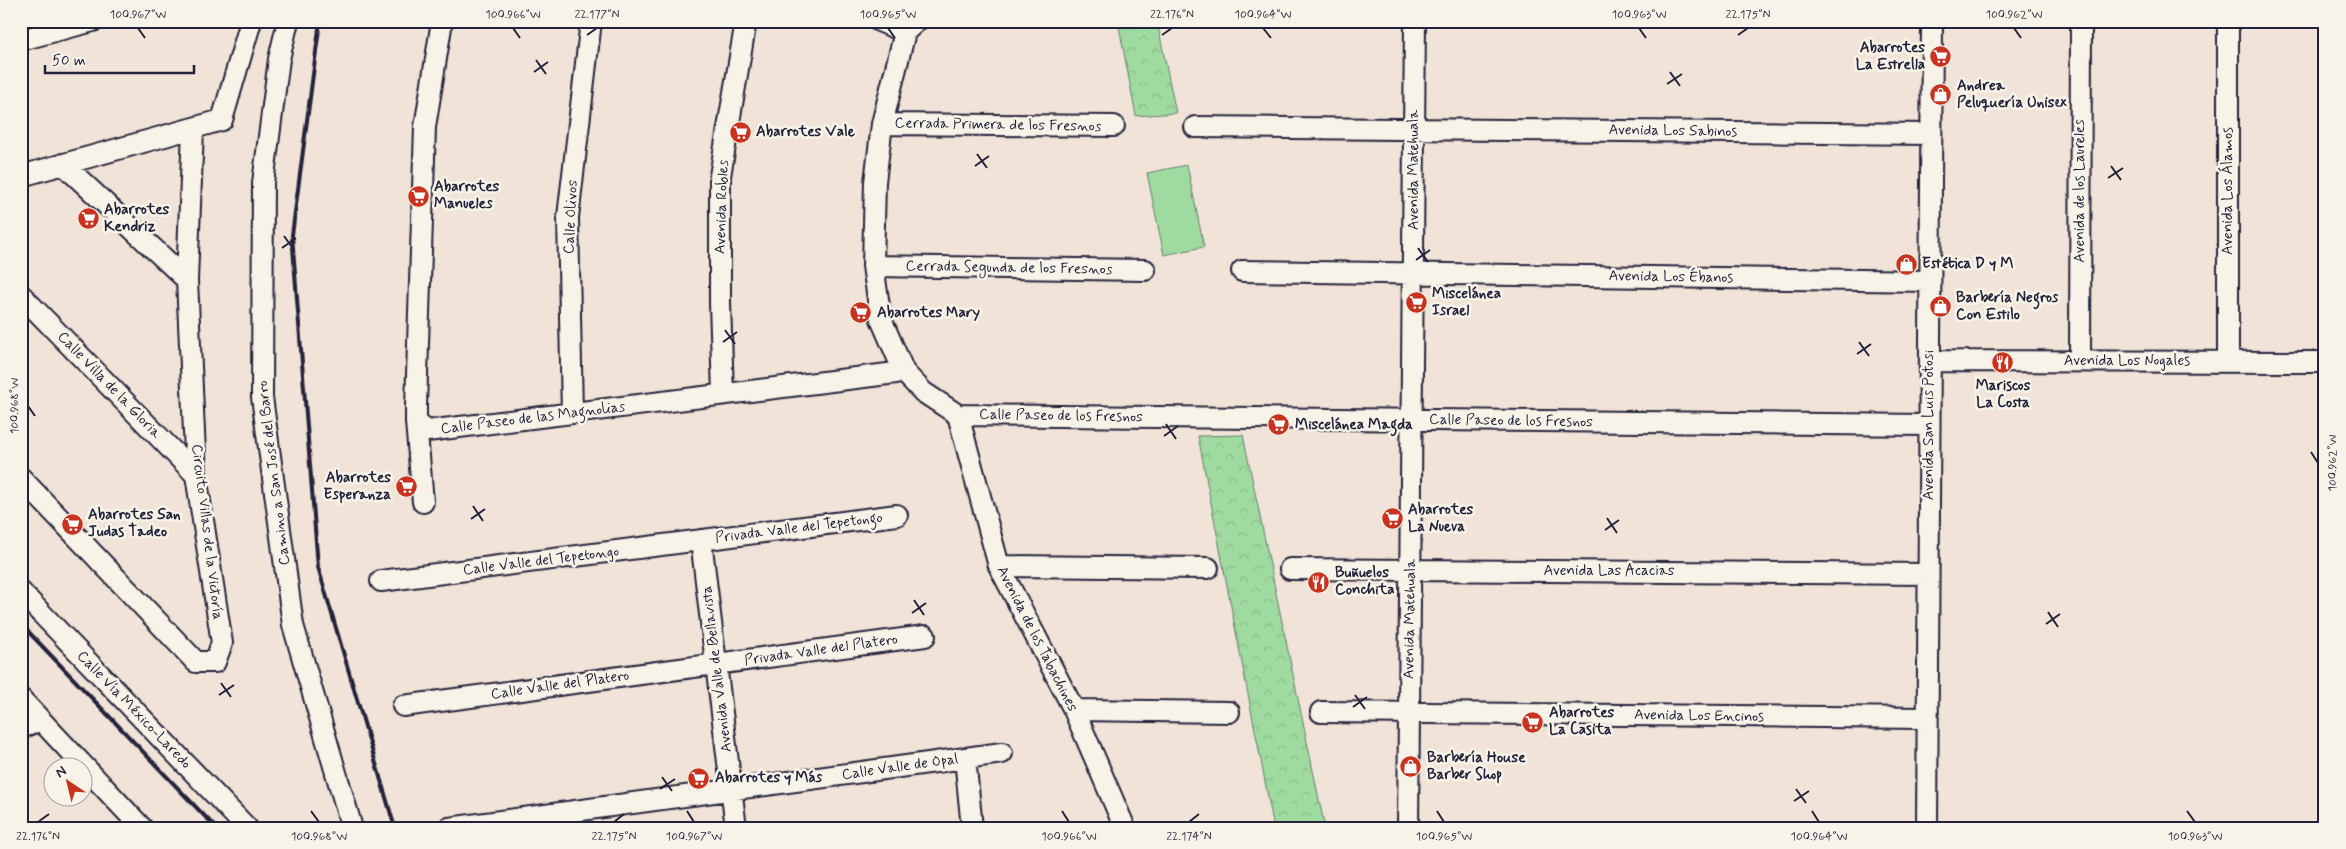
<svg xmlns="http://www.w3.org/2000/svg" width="2346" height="849" font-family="Mynerve,sans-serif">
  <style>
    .green { fill: #9fdaa0; stroke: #607e6e }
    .park { fill: url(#park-crowns); stroke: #607e6e }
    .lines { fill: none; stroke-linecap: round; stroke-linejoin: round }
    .minor-casing { stroke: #22223b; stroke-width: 24 }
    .minor { stroke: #f7f3e8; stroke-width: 20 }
    .rail { stroke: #22223b; stroke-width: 4 }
    .ticks { fill: none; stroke: #22223b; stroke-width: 2 }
    .labels { text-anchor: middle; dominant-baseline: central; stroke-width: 5; stroke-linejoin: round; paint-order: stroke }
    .poi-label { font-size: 15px; font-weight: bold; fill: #22223b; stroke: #f7f3e8; text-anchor: start }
    .street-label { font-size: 15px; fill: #22223b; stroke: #f7f3e8 }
    .neatline { fill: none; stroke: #22223b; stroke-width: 2 }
    .ticks-label { font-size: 12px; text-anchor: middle; fill: #22223b }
  </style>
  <defs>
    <pattern id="park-crowns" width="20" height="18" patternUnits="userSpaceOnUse" patternTransform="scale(1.25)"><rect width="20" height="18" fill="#9fdaa0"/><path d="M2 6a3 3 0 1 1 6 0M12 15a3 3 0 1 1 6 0" fill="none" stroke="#89bb8b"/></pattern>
  </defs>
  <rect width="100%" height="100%" fill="#f2e3d8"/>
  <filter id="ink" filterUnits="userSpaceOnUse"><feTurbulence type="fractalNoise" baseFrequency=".02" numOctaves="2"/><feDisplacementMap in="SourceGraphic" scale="10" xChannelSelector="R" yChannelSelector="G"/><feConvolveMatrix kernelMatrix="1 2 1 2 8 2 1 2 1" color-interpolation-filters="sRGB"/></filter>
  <g filter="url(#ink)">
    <path class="green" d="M1187 165 1204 247 1164 255 1147 173Z"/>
    <path class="park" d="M1118 21H1157L1176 113 1136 116Z
      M1243 435 1325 828H1274L1198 436Z"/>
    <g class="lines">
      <defs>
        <path id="minor" d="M288 21 279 59 263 183 262 397 293 625 352 828
          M442 21 425 127 416 406V422L427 431 904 372
          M879 21 905 32
          M917 21 905 32 882 124 875 182 873 266 881 319 904 372 923 392 958 415 1929 425
          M21 40 93 21
          M882 124 1114 126
          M1195 127 1931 134
          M63 164 187 280
          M21 176 222 120 251 21
          M873 266 1145 270
          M1242 271 1930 281
          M21 295 196 475
          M1930 361 2325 362
          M2080 361 2081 21
          M2228 361V21
          M723 394 720 303V176L746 21
          M572 413 568 217 591 21
          M958 415 999 566 1074 710 1125 828
          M416 422 423 502
          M21 478 196 662H215L222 643 196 475 187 280 193 129
          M701 540 736 828
          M999 566 1208 568
          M1290 569 1928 574
          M381 581 897 515
          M21 592 247 828
          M21 699 142 828
          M403 706 925 636
          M1074 710 1229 712
          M1321 712 1927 718
          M21 728 41 720
          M965 758 972 828
          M449 828 1002 753
          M1408 828 1415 21
          M1927 828 1932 21"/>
      </defs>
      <use href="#minor" class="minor-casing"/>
      <use href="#minor" class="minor"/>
      <path class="rail" d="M320 21 292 235 318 567 395 828
        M21 624 216 828"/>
    </g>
  </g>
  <path class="ticks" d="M138 28 145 38M513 28 520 38M888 28 895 38M1263 28 1271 38M1639 28 1646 38M2014 28 2021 38M587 35 597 28M1162 35 1172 28M1738 35 1748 28M536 60 546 74M534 72 548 62M1670 72 1680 86M1667 84 1682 74M977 154 987 168M975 166 989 156M2111 166 2121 180M2108 178 2123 168M284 236 294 250M282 248 296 238M1418 248 1428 262M1416 260 1430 250M725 330 735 344M723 342 737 332M1859 342 1869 356M1857 354 1871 344M28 406 35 416M1166 424 1176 439M1164 436 1178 426M2311 452 2318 463M473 506 483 521M1607 518 1617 533M471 519 485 509M1605 530 1619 520M914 600 924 615M2048 612 2058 627M912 613 926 603M2046 624 2060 614M221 683 231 697M219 695 234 685M1355 695 1365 709M1353 707 1367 697M662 777 672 791M660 789 675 779M1796 789 1806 803M1794 801 1809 791M311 811 319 822M687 811 694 822M1062 811 1069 822M1437 811 1444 822M1812 811 1819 822M2187 811 2195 822M38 822 49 814M614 822 624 814M1189 822 1199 814"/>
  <defs>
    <symbol id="supermarket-disc" viewBox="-11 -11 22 22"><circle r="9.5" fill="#c8321e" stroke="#f7f3e8"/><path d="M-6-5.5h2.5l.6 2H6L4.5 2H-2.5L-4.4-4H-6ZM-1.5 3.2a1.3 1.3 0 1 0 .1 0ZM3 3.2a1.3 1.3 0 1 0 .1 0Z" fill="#fff"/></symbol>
    <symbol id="shop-disc" viewBox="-11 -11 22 22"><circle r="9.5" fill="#c8321e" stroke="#f7f3e8"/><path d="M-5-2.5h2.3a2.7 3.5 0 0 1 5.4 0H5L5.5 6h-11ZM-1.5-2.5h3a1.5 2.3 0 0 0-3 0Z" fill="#fff"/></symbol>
    <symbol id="restaurant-disc" viewBox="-11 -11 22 22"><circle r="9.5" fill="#c8321e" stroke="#f7f3e8"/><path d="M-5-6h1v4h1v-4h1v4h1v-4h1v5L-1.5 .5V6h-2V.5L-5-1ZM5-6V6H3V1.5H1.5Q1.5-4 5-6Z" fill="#fff"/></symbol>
  </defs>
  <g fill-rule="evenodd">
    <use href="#supermarket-disc" x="1928" y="44" width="25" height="25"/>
    <use href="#shop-disc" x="1928" y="82" width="25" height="25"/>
    <use href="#supermarket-disc" x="728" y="120" width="25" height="25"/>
    <use href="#supermarket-disc" x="406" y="184" width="25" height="25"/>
    <use href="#supermarket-disc" x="76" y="206" width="25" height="25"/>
    <use href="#shop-disc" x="1894" y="252" width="25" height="25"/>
    <use href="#supermarket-disc" x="1404" y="290" width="25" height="25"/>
    <use href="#shop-disc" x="1928" y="294" width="25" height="25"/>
    <use href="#supermarket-disc" x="848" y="300" width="25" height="25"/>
    <use href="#restaurant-disc" x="1990" y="350" width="25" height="25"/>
    <use href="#supermarket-disc" x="1266" y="412" width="25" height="25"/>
    <use href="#supermarket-disc" x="394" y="474" width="25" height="25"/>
    <use href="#supermarket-disc" x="1380" y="506" width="25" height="25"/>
    <use href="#supermarket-disc" x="60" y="512" width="25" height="25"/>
    <use href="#restaurant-disc" x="1306" y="570" width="25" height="25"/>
    <use href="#supermarket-disc" x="1520" y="710" width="25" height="25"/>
    <use href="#shop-disc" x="1398" y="754" width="25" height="25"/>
    <use href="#supermarket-disc" x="686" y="766" width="25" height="25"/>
  </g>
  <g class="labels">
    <g class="poi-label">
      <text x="1925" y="48" text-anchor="end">Abarrotes<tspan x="1925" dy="17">La Estrella</tspan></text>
      <text x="1957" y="86">Andrea<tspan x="1957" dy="17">Peluquería Unisex</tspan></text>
      <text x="756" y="132">Abarrotes Vale</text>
      <text x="434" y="187">Abarrotes<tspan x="434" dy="17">Manueles</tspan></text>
      <text x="104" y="210">Abarrotes<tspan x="104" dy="17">Kendriz</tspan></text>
      <text x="1922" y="264">Estética D y M</text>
      <text x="1432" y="294">Miscelánea<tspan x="1432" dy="17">Israel</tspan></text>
      <text x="1956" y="298">Barbería Negros<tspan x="1956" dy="17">Con Estilo</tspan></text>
      <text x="877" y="313">Abarrotes Mary</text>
      <text x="2003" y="386" text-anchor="middle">Mariscos<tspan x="2003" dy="17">La Costa</tspan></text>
      <text x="1295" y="425">Miscelánea Magda</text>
      <text x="391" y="478" text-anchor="end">Abarrotes<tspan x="391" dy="17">Esperanza</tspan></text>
      <text x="1408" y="510">Abarrotes<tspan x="1408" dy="17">La Nueva</tspan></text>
      <text x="88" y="515">Abarrotes San<tspan x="88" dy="17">Judas Tadeo</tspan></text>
      <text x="1335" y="573">Buñuelos<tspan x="1335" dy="17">Conchita</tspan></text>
      <text x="1549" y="713">Abarrotes<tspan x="1549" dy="17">La Casita</tspan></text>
      <text x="1427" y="758">Barbería House<tspan x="1427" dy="17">Barber Shop</tspan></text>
      <text x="715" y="778">Abarrotes y Más</text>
    </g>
    <g class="street-label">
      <text transform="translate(998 125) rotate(1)">Cerrada Primera de los Fresnos</text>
      <text transform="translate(1673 131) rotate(1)">Avenida Los Sabinos</text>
      <text transform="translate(1414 170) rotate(-90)">Avenida Matehuala</text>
      <text transform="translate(2080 191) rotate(-90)">Avenida de los Laureles</text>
      <text transform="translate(2228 191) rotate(-90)">Avenida Los Álamos</text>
      <text transform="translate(722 207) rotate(-88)">Avenida Robles</text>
      <text transform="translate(571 217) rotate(-87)">Calle Olivos</text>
      <text transform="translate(1009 268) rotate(1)">Cerrada Segunda de los Fresnos</text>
      <text transform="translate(1671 277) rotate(1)">Avenida Los Ébanos</text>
      <text x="2127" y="361">Avenida Los Nogales</text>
      <text transform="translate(109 385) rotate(46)">Calle Villa de la Gloria</text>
      <text transform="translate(1061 416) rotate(1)">Calle Paseo de los Fresnos</text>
      <text transform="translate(533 418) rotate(-7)">Calle Paseo de las Magnolias</text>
      <text transform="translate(1511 421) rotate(1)">Calle Paseo de los Fresnos</text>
      <text transform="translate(1929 425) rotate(-90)">Avenida San Luis Potosi</text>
      <text transform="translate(274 473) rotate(-97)">Camino a San José del Barro</text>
      <text transform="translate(799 528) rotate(-7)">Privada Valle del Tepetongo</text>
      <text transform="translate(207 532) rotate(83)">Circuito Villas de la Victoría</text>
      <text transform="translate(541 561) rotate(-7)">Calle Valle del Tepetongo</text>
      <text x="1609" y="571">Avenida Las Acacias</text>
      <text transform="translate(1410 619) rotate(-89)">Avenida Matehuala</text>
      <text transform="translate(1037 639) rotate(63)">Avenida de los Tabachines</text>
      <text transform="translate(821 650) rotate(-8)">Privada Valle del Platero</text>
      <text transform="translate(717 669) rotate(-97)">Avenida Valle de Bellavista</text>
      <text transform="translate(560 685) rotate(-8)">Calle Valle del Platero</text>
      <text transform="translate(134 710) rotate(46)">Calle Vía México-Laredo</text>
      <text transform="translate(1699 716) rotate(1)">Avenida Los Encinos</text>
      <text transform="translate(900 767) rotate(-8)">Calle Valle de Opal</text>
    </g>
  </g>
  <rect width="2346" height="849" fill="none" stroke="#f7f3e8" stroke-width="55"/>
  <g transform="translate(68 782) rotate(325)"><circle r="24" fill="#f7f3e8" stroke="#a29fa3"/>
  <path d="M0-4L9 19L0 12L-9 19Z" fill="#c8321e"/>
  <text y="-8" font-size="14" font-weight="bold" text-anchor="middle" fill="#22223b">N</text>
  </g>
  <path d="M45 65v8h149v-8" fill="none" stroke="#22223b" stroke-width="2.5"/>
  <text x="52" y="65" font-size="15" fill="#22223b" stroke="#f7f3e8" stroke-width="4" paint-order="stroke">50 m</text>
  <rect x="28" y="28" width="2290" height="794" class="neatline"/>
  <g class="ticks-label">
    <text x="138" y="18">100.967°W</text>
    <text x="513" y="18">100.966°W</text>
    <text x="597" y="18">22.177°N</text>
    <text x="888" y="18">100.965°W</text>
    <text x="1172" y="18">22.176°N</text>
    <text x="1263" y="18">100.964°W</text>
    <text x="1639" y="18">100.963°W</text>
    <text x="1748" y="18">22.175°N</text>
    <text x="2014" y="18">100.962°W</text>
    <text transform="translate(14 406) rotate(-90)" y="4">100.968°W</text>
    <text transform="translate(2332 463) rotate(-90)" y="4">100.962°W</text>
    <text x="38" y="840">22.176°N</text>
    <text x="319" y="840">100.968°W</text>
    <text x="614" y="840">22.175°N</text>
    <text x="694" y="840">100.967°W</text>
    <text x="1069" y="840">100.966°W</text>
    <text x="1189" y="840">22.174°N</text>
    <text x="1444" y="840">100.965°W</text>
    <text x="1819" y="840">100.964°W</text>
    <text x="2195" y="840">100.963°W</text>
  </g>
</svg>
